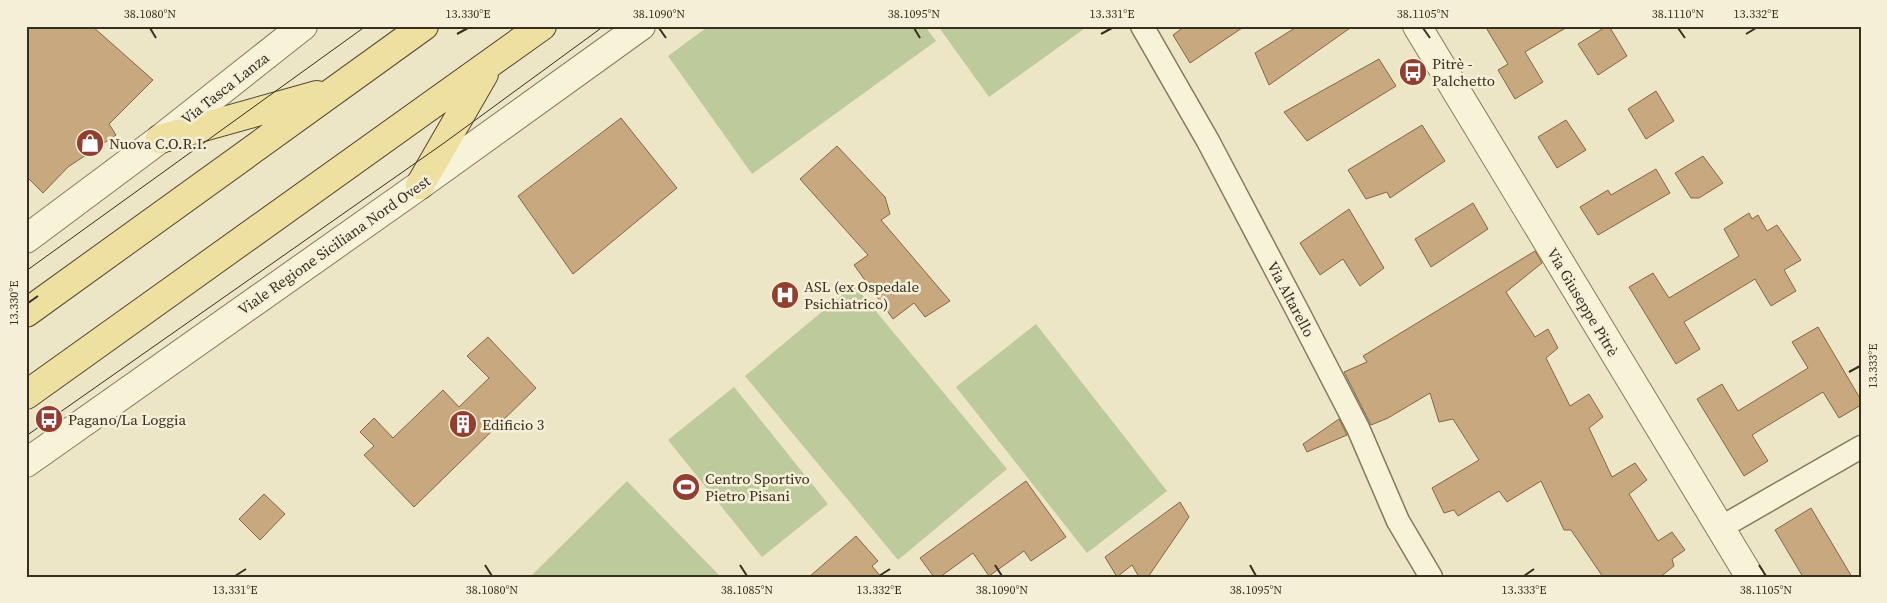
<svg xmlns="http://www.w3.org/2000/svg" width="1887" height="603" font-family="'Source Serif 4',serif">
  <style>
    .green { fill: #bdca9b }
    .building { fill: #c8a87e; stroke: #846744 }
    .lines { fill: none; stroke-linecap: round; stroke-linejoin: round }
    .minor-casing { stroke: #86795d; stroke-width: 25 }
    .tertiary-casing { stroke: #86795d; stroke-width: 30 }
    .primary-casing { stroke: #554731; stroke-width: 30 }
    .minor { stroke: #f7f3d9; stroke-width: 22 }
    .tertiary { stroke: #f7f3d9; stroke-width: 28 }
    .primary { stroke: #ede0a1; stroke-width: 28 }
    .tram { stroke: #372f20; stroke-width: 1 }
    .ticks { fill: none; stroke: #372f20; stroke-width: 2 }
    .labels { text-anchor: middle; dominant-baseline: central; stroke-width: 5; stroke-linejoin: round; paint-order: stroke }
    .poi-label { font-size: 15px; fill: #372f20; stroke: #f4efd6; text-anchor: start }
    .street-label { font-size: 15px; fill: #372f20; stroke: #f4efd6 }
    .neatline { fill: none; stroke: #372f20; stroke-width: 2 }
    .ticks-label { font-size: 12px; text-anchor: middle; fill: #372f20 }
  </style>
  <rect width="100%" height="100%" fill="#ece6c6"/>
  <path class="green" d="M709 26H925L936 41 752 174 668 56Z
    M938 26H1088L989 97Z
    M854 285 1007 469 898 560 745 376Z
    M1036 324 1167 491 1087 553 956 387Z
    M734 387 828 504 762 557 668 440Z
    M627 481 721 577H530Z"/>
  <path class="building" d="M26 26H92L153 80 109 124 116 135 68 167 43 193 26 176Z
    M1185 26H1245L1190 63 1173 35Z
    M1298 26H1353L1269 85 1255 53Z
    M1485 26H1569L1525 52 1543 82 1515 99 1498 70 1508 64Z
    M1607 26H1609L1627 56 1598 75 1578 44Z
    M1379 59 1396 86 1307 141 1284 112Z
    M1656 91 1674 121 1646 139 1628 109Z
    M621 118 677 188 573 274 518 196Z
    M1566 120 1586 150 1557 168 1538 137Z
    M1422 125 1445 161 1390 198 1387 192 1366 199 1348 170Z
    M837 146 885 197 890 214 881 220 950 301 925 317 914 303 893 319 854 265 868 255 800 179Z
    M1703 156 1723 183 1699 198H1691L1675 173Z
    M1656 169 1670 193 1598 235 1580 207 1608 190 1611 195Z
    M1473 203 1488 229 1431 267 1415 239Z
    M1349 209 1384 268 1360 286 1343 259 1320 275 1300 243Z
    M1749 213 1752 219 1758 215 1767 231 1777 225 1801 260 1784 270 1796 291 1771 306 1755 279 1684 322 1700 349 1676 364 1629 287 1653 273 1669 298 1739 256 1724 229Z
    M1535 251 1542 263 1506 292 1535 337 1548 329 1558 348 1546 358 1570 406 1589 394 1603 417 1589 428 1612 477 1635 463 1647 480 1629 494 1658 541 1672 532 1685 550 1672 559 1674 566 1660 577H1603L1571 530H1564L1541 481 1507 502 1499 491 1458 516 1454 510 1444 513 1432 488 1479 460 1453 419 1439 422 1430 393 1388 418 1371 425 1344 372 1367 362 1363 356Z
    M1818 327 1861 400V405L1839 418 1823 392 1752 435 1768 461 1744 476 1697 399 1722 384 1738 411 1808 368 1792 342Z
    M488 337 536 388 414 507 364 455 374 446 360 432 374 418 393 438 443 390 459 407 489 378 467 356Z
    M1339 419 1347 435 1307 452 1303 444Z
    M1026 481 1066 537 1031 561 1024 551 989 576 973 553 940 577H934L920 558Z
    M264 494 285 514 260 540 239 519Z
    M1180 502 1189 517 1148 577H1139L1132 565 1117 577 1105 557Z
    M1811 508 1852 577H1803L1775 530Z
    M856 536 878 561 872 566 881 577H809Z"/>
  <g class="lines">
    <defs>
      <path id="minor" d="M1142 26 1208 141 1297 310 1358 428 1398 521 1431 577
        M1720 528 1861 447"/>
      <path id="tertiary" d="M1417 26 1750 577
        M26 239 160 139 303 26
        M26 463 420 185 641 26"/>
      <path id="primary" d="M160 139 317 95
        M420 185 484 74
        M26 313 424 26
        M26 395 542 26"/>
    </defs>
    <use href="#minor" class="minor-casing"/>
    <use href="#tertiary" class="tertiary-casing"/>
    <use href="#primary" class="primary-casing"/>
    <use href="#minor" class="minor"/>
    <use href="#tertiary" class="tertiary"/>
    <use href="#primary" class="primary"/>
    <path class="tram" d="M26 271 366 26
      M26 436 444 143 604 26"/>
  </g>
  <path class="ticks" d="M150 28 156 38M659 28 666 38M914 28 920 38M1423 28 1430 38M1678 28 1685 38M457 34 468 28M1101 34 1112 28M1746 34 1756 28M28 303 38 296M1849 372 1860 366M485 565 492 576M740 565 747 576M995 565 1002 576M1250 565 1256 576M1759 565 1766 576M235 576 246 569M879 576 890 569M1524 576 1534 569"/>
  <defs>
    <symbol id="bus-disc" viewBox="-11 -11 22 22"><circle r="9.5" fill="#923e30" stroke="#f4efd6"/><path d="M-5-6H5V4H4V6H2V4H-2V6H-4V4H-5ZM-3.5-4V0h7V-4ZM-3.5 1.2v1.5H-2V1.2ZM2 1.2v1.5H3.5V1.2Z" fill="#fff"/></symbol>
    <symbol id="shop-disc" viewBox="-11 -11 22 22"><circle r="9.5" fill="#923e30" stroke="#f4efd6"/><path d="M-5-2.5h2.3a2.7 3.5 0 0 1 5.4 0H5L5.5 6h-11ZM-1.5-2.5h3a1.5 2.3 0 0 0-3 0Z" fill="#fff"/></symbol>
    <symbol id="hospital-disc" viewBox="-11 -11 22 22"><circle r="9.5" fill="#923e30" stroke="#f4efd6"/><path d="M-5-5h3v3.5h4V-5h3V5h-3V1.5h-4V5h-3Z" fill="#fff"/></symbol>
    <symbol id="building-disc" viewBox="-11 -11 22 22"><circle r="9.5" fill="#923e30" stroke="#f4efd6"/><path d="M-4-6H4V6H1V3H-1V6H-4ZM-2.5-4.3h1.7v1.8h-1.7ZM.8-4.3h1.7v1.8H.8ZM-2.5-1h1.7V.8h-1.7ZM.8-1h1.7V.8H.8Z" fill="#fff"/></symbol>
    <symbol id="stadium-disc" viewBox="-11 -11 22 22"><circle r="9.5" fill="#923e30" stroke="#f4efd6"/><path d="M0-5a6.5 5 0 1 0 0 10a6.5 5 0 1 0 0-10ZM-3.5-1.8h7v3.6h-7Z" fill="#fff"/></symbol>
  </defs>
  <g fill-rule="evenodd">
    <use href="#bus-disc" x="1397" y="56" width="32" height="32"/>
    <use href="#shop-disc" x="74" y="127" width="32" height="32"/>
    <use href="#hospital-disc" x="769" y="279" width="32" height="32"/>
    <use href="#bus-disc" x="33" y="403" width="32" height="32"/>
    <use href="#building-disc" x="447" y="408" width="32" height="32"/>
    <use href="#stadium-disc" x="670" y="471" width="32" height="32"/>
  </g>
  <g class="labels">
    <g class="poi-label">
      <text x="1432" y="63">Pitrè -<tspan x="1432" dy="17">Palchetto</tspan></text>
      <text x="109" y="143">Nuova C.O.R.I.</text>
      <text x="804" y="286">ASL (ex Ospedale<tspan x="804" dy="17">Psichiatrico)</tspan></text>
      <text x="68" y="419">Pagano/La Loggia</text>
      <text x="482" y="424">Edificio 3</text>
      <text x="705" y="478">Centro Sportivo<tspan x="705" dy="17">Pietro Pisani</tspan></text>
    </g>
    <g class="street-label">
      <text transform="translate(225 88) rotate(-38)">Via Tasca Lanza</text>
      <text transform="translate(334 245) rotate(-35)">Viale Regione Siciliana Nord Ovest</text>
      <text transform="translate(1291 299) rotate(62)">Via Altarello</text>
      <text transform="translate(1583 302) rotate(59)">Via Giuseppe Pitrè</text>
    </g>
  </g>
  <rect width="1887" height="603" fill="none" stroke="#f4efd6" stroke-width="55"/>
  <rect x="28" y="28" width="1832" height="548" class="neatline"/>
  <g class="ticks-label">
    <text x="150" y="18">38.1080°N</text>
    <text x="468" y="18">13.330°E</text>
    <text x="659" y="18">38.1090°N</text>
    <text x="914" y="18">38.1095°N</text>
    <text x="1112" y="18">13.331°E</text>
    <text x="1423" y="18">38.1105°N</text>
    <text x="1678" y="18">38.1110°N</text>
    <text x="1756" y="18">13.332°E</text>
    <text transform="translate(14 303) rotate(-90)" y="4">13.330°E</text>
    <text transform="translate(1873 366) rotate(-90)" y="4">13.333°E</text>
    <text x="235" y="594">13.331°E</text>
    <text x="492" y="594">38.1080°N</text>
    <text x="747" y="594">38.1085°N</text>
    <text x="879" y="594">13.332°E</text>
    <text x="1002" y="594">38.1090°N</text>
    <text x="1256" y="594">38.1095°N</text>
    <text x="1524" y="594">13.333°E</text>
    <text x="1766" y="594">38.1105°N</text>
  </g>
</svg>
